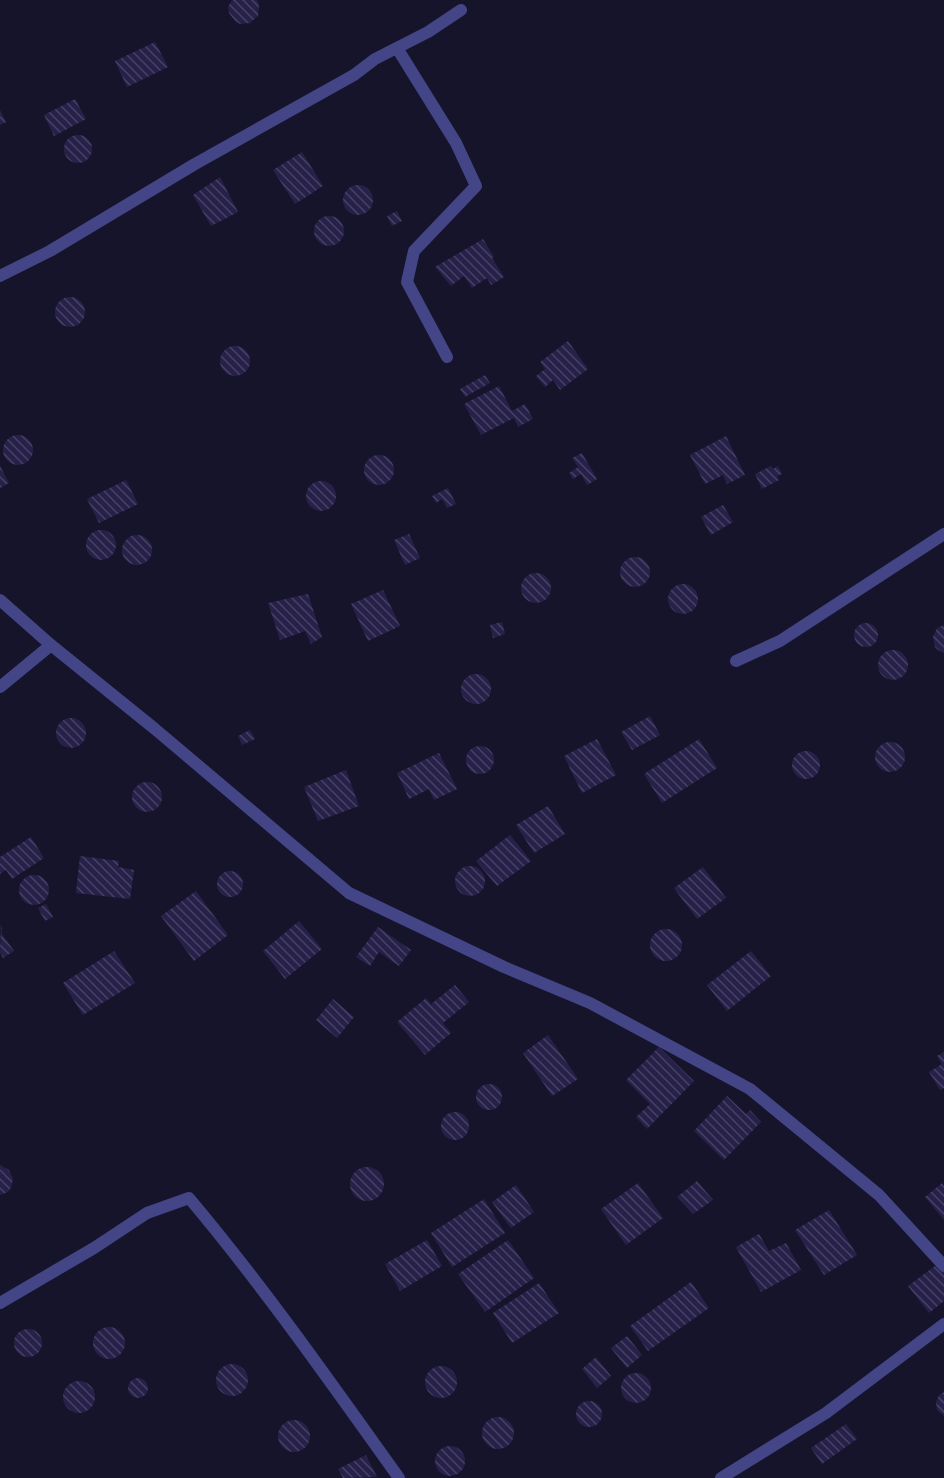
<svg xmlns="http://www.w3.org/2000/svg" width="944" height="1478" font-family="'PT Sans Narrow',sans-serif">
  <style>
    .building { fill: url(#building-back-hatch) }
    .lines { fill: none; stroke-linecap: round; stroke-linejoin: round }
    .minor { stroke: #434586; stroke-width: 12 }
  </style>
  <defs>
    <pattern id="building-back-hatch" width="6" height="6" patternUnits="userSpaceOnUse" patternTransform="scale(1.5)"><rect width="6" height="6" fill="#27214a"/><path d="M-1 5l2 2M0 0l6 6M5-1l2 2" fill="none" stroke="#464165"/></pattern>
  </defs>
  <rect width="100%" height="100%" fill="#16142b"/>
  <path class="building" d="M232 0H257L259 5 258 16 250 23 240 24 235 21 229 13 228 7Z
    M155 42 168 67 127 87 115 61Z
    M75 99 86 119 54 136 44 115Z
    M0 110 6 122 0 125Z
    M64 149a14 14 0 1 1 28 0a14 14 0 1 1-28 0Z
    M302 152 323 186 295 204 273 170Z
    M220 177 238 212 211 226 193 195Z
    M343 200a15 15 0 1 1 30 0a15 15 0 1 1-30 0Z
    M397 211 402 221 392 226 387 216Z
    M314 231a15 15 0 1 1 30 0a15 15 0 1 1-30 0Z
    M483 239 494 257 492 258 504 277 491 285 487 278 472 288 464 276 451 286 435 267Z
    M55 312a15 15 0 1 1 30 0a15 15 0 1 1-30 0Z
    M568 341 588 369 560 390 553 380 545 387 536 376 545 369 540 362Z
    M220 361a15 15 0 1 1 30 0a15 15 0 1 1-30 0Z
    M485 375 490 383 465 397 460 389Z
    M499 386 512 411 525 404 533 419 518 427 514 418 481 435 464 404Z
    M3 450a15 15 0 1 1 30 0a15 15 0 1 1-30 0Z
    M726 436 745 475 727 484 723 475 705 484 690 455Z
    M582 453 597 479 587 485 581 474 573 479 569 473 578 467 572 458Z
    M364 470a15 15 0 1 1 30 0a15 15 0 1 1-30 0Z
    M0 466 9 483 0 488Z
    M771 466 773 469 778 466 782 474 777 476 779 480 762 489 755 474Z
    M126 480 138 504 99 523 87 499Z
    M306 496a15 15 0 1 1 30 0a15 15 0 1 1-30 0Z
    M448 488 456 504 447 508 442 499 436 503 432 496Z
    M723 505 733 522 711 535 701 517Z
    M86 545a15 15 0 1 1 30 0a15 15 0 1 1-30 0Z
    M409 534 420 558 405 565 394 540Z
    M122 550a15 15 0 1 1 30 0a15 15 0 1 1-30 0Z
    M620 572a15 15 0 1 1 30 0a15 15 0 1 1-30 0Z
    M521 588a15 15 0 1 1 30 0a15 15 0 1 1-30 0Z
    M668 599a15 15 0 1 1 30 0a15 15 0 1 1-30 0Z
    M383 590 400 626 368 641 351 604Z
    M308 594 322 637 311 644 305 631 280 640 268 603Z
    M502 622 505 634 493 638 490 625Z
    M854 635a12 12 0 1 1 24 0a12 12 0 1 1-24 0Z
    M944 625V653L938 650 935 647 933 637 937 628Z
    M878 665a15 15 0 1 1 30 0a15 15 0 1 1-30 0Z
    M461 689a15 15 0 1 1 30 0a15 15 0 1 1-30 0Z
    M650 716 660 735 632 750 621 732Z
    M56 733a15 15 0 1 1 30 0a15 15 0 1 1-30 0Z
    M250 730 255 739 242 745 238 736Z
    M597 739 616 775 582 793 564 756Z
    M699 739 717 768 662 803 644 774Z
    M875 757a15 15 0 1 1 30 0a15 15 0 1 1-30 0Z
    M466 760a14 14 0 1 1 28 0a14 14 0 1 1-28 0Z
    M792 765a14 14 0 1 1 28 0a14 14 0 1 1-28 0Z
    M439 753 457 789 434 800 429 789 409 799 397 773Z
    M346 770 359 806 318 821 304 787Z
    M132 797a15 15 0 1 1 30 0a15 15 0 1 1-30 0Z
    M548 806 565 834 534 853 516 825Z
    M510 835 531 861 497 886 476 861Z
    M31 837 44 858 12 879 6 870 0 874V857Z
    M80 856 119 861 118 867 134 870 130 899 76 893Z
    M455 881a15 15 0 1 1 30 0a15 15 0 1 1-30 0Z
    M703 867 726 898 697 919 674 888Z
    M217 884a13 13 0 1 1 26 0a13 13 0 1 1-26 0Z
    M19 890a15 15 0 1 1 30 0a15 15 0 1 1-30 0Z
    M196 891 228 935 194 961 161 916Z
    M46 904 53 917 45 921 38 908Z
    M1 921 2 934 14 951 3 958 0 952Z
    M299 921 322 949 285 979 263 951Z
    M378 927 411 950 399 966 379 952 370 966 356 957Z
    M650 945a16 16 0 1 1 32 0a16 16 0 1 1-32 0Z
    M114 951 135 983 83 1015 63 983Z
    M751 951 771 976 727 1011 707 985Z
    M455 985 469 1002 443 1023 451 1033 425 1055 397 1022 426 998 431 1004Z
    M333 999 354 1017 337 1038 316 1020Z
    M548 1035 578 1079 552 1096 523 1053Z
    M659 1047 694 1081 647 1129 636 1117 650 1104 626 1080Z
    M944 1052V1088L940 1090 929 1072 942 1064 937 1056Z
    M476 1097a13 13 0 1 1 26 0a13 13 0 1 1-26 0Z
    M727 1096 746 1114 750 1110 761 1122 724 1160 694 1131Z
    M441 1126a14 14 0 1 1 28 0a14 14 0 1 1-28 0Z
    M0 1165 9 1170 13 1179 11 1188 8 1192 0 1195Z
    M350 1184a17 17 0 1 1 34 0a17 17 0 1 1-34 0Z
    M697 1181 713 1200 693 1214 677 1197Z
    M638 1183 663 1218 626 1245 601 1209Z
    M942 1183 944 1186V1220L925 1197Z
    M516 1185 534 1212 511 1228 492 1202Z
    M484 1199 505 1233 452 1267 431 1233Z
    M829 1210 857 1255 824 1275 795 1230Z
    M759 1234 769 1251 786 1243 801 1270 761 1292 736 1247Z
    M427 1240 442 1266 400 1291 385 1264Z
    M508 1240 534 1278 485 1312 458 1274Z
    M939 1263 944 1270V1301L929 1313 908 1286Z
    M691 1282 709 1308 648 1351 630 1326Z
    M539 1283 559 1313 512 1343 493 1313Z
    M93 1343a16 16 0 1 1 32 0a16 16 0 1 1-32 0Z
    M14 1343a14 14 0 1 1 28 0a14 14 0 1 1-28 0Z
    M627 1336 642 1355 627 1368 611 1348Z
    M596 1357 611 1376 597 1388 582 1369Z
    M216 1380a16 16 0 1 1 32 0a16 16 0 1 1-32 0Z
    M425 1382a16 16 0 1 1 32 0a16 16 0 1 1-32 0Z
    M621 1388a15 15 0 1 1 30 0a15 15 0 1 1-30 0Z
    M128 1388a10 10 0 1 1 20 0a10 10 0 1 1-20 0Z
    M63 1397a16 16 0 1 1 32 0a16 16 0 1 1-32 0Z
    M944 1392V1416L937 1410 936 1402 939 1395Z
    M576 1414a13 13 0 1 1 26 0a13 13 0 1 1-26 0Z
    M482 1433a16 16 0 1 1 32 0a16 16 0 1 1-32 0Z
    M278 1436a16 16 0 1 1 32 0a16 16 0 1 1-32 0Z
    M846 1424 857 1439 822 1464 811 1448Z
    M435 1461a15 15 0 1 1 30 0a15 15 0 1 1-30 0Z
    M366 1455 377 1477 343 1478 338 1469Z"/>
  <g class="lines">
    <path class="minor" d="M397 48 456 143 476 186 414 251 407 282 447 357
      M0 276 50 251 195 164 354 75 375 59 428 32 461 10
      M0 600 51 645 155 729 349 893 504 967 590 1003 750 1089 879 1195 944 1266
      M736 661 780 641 944 534
      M0 687 51 645
      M0 1303 94 1248 147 1213 189 1198C264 1287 331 1383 399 1478
      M721 1478 826 1413 944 1324"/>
  </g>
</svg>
